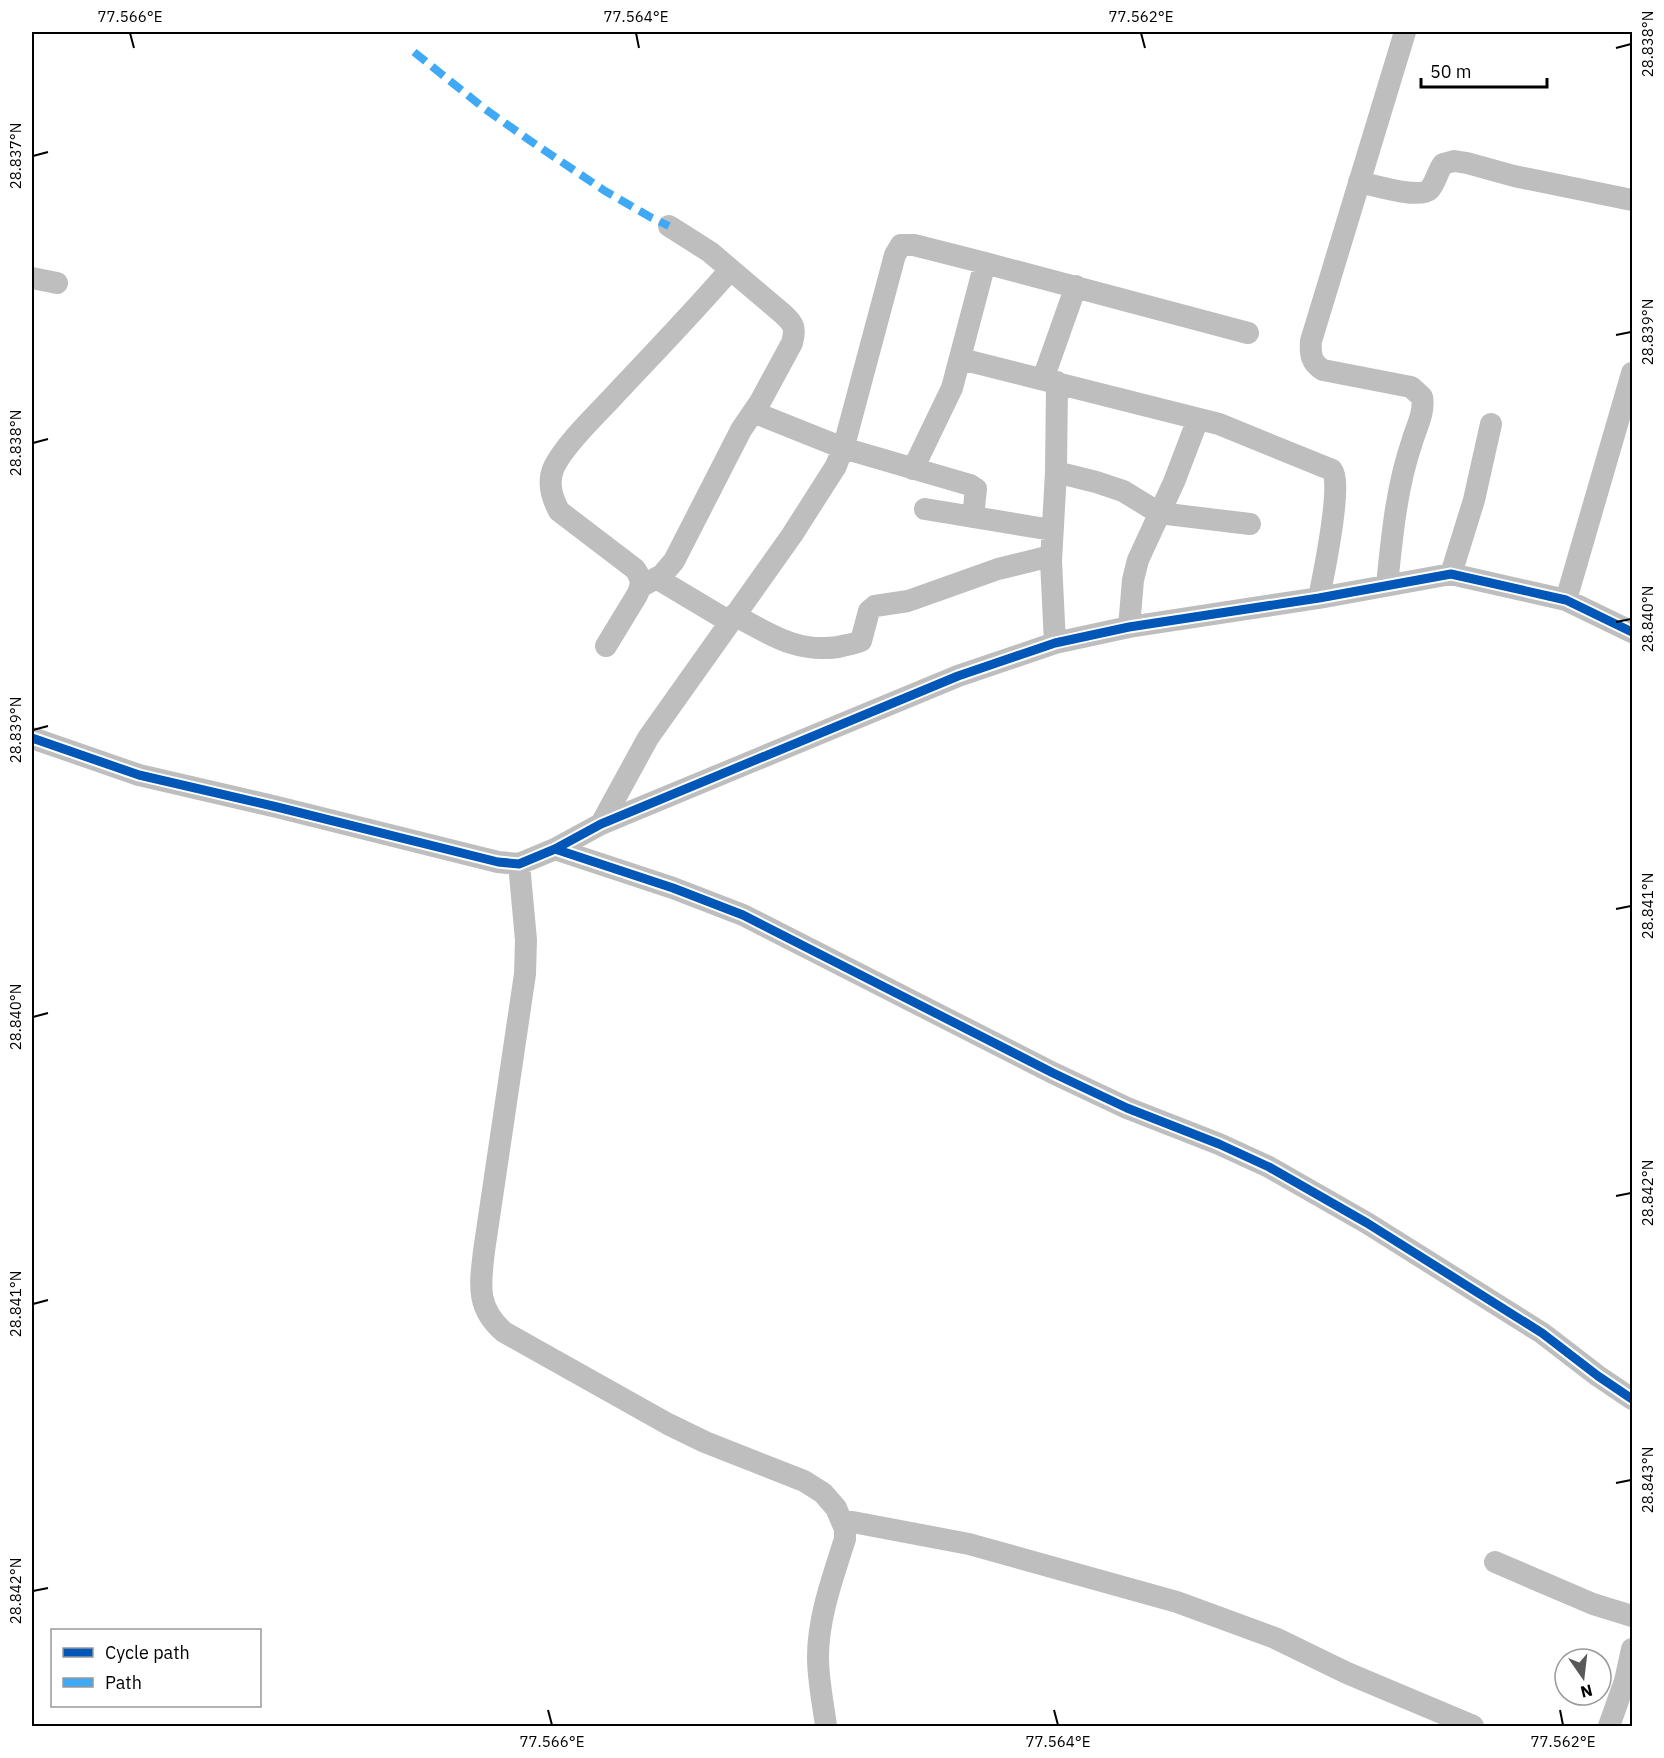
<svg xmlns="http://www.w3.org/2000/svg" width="1664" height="1758" font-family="'IBM Plex Sans',sans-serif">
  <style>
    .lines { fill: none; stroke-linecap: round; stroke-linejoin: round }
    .minor { stroke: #bebebe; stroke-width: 22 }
    .quiet { stroke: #3fa9f5; stroke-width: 8; stroke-dasharray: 15 8; stroke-linecap: butt }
    .cycleway-casing { stroke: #fff; stroke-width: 13 }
    .cycleway { stroke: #0057b8; stroke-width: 9 }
    .ticks { fill: none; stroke: #000; stroke-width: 2 }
    .neatline { fill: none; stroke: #000; stroke-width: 2 }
    .ticks-label { font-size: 15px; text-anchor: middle; fill: #000 }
  </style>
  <rect width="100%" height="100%" fill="#fff"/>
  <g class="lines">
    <path class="minor" d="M1359 182C1373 185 1420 199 1429 190 1436 183 1437 172 1443 164L1454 161 1467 163 1514 176 1632 200
      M32 278 57 283
      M961 359 1219 424 1332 470C1343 483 1323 577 1319 598
      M1043 379 1076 286
      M753 412 843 448 970 485 976 489 973 517
      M913 469 952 388 985 263
      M1056 472 1096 482 1123 491 1159 513 1250 524
      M925 509 1052 530
      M1451 574 1474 500 1491 424
      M658 579 730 622
      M1387 585C1392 537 1396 489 1412 442 1416 428 1425 412 1422 397L1411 387 1323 370C1311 363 1310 354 1311 341L1405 32
      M640 587 662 575 674 561 741 430 760 402 792 343C796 328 794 324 783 314L710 252 669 226
      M1566 600 1632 373
      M734 615C770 634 796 653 838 647 846 645 854 644 861 641L869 611 875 606 908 601 998 569 1051 556
      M1129 627 1133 580 1138 560 1174 482 1198 419
      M1055 643 1051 561 1056 472 1057 382
      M606 646 637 595C642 585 642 579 635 569L559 511C552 498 547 482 554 467 564 446 593 418 609 401 650 357 691 315 730 270
      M32 738 139 775 277 807 498 862 519 864 555 849 601 824 958 676 1055 643 1129 627 1319 598 1451 574 1566 600 1632 632
      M601 824 648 738 792 535 836 466 845 442 895 255 901 245H914L985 263 1248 333
      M555 849 673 888 743 915 1053 1073 1127 1108 1219 1144 1269 1167 1367 1223 1542 1333 1598 1376 1632 1399
      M519 864 526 940 525 974 484 1251C480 1285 476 1308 504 1332L668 1424 705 1442 804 1481 823 1493 836 1508 845 1529V1539C833 1577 818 1617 818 1657 818 1680 823 1703 826 1726
      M842 1520 969 1544 1177 1602 1275 1638 1347 1673 1473 1726
      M1495 1562 1593 1604 1632 1616
      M1609 1726 1625 1681 1632 1649"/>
    <path class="quiet" d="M414 52 485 109 532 142 605 191 652 218 669 226"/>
    <defs>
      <path id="cycleway" d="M32 738 139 775 277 807 498 862 519 864 555 849 601 824 958 676 1055 643 1129 627 1319 598 1451 574 1566 600 1632 632
        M555 849 673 888 743 915 1053 1073 1127 1108 1219 1144 1269 1167 1367 1223 1542 1333 1598 1376 1632 1399"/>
    </defs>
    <use href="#cycleway" class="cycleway-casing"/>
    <use href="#cycleway" class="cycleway"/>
  </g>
  <path class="ticks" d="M130 33 134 48M636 33 639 48M1141 33 1145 48M1616 48 1631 44M33 156 48 152M1616 335 1631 332M33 443 48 439M1616 622 1631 619M33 730 48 726M1616 909 1631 906M33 1017 48 1013M1616 1196 1631 1193M33 1304 48 1300M1616 1483 1631 1480M33 1591 48 1588M548 1710 552 1725M1054 1710 1058 1725M1560 1710 1563 1725"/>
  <rect width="1664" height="1758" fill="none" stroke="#ffffff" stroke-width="66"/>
  <rect x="51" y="1629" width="210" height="78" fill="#ffffff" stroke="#999999" stroke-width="1.5"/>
  <rect x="63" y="1648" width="30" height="9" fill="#0057b8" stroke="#999999" stroke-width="1.5"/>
  <text x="105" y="1659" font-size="18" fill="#000000">Cycle path</text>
  <rect x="63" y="1678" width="30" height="9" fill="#3fa9f5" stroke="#999999" stroke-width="1.5"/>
  <text x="105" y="1689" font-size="18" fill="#000000">Path</text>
  <g transform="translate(1583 1677) rotate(166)"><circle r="28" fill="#ffffff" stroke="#999999" stroke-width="1.5"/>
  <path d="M0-4.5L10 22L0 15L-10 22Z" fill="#595959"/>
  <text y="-9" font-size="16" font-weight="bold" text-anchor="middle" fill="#000000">N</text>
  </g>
  <path d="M1421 78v9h126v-9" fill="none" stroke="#000000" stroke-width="3"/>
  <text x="1430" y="78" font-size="18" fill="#000000" stroke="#ffffff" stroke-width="4.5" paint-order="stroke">50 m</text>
  <rect x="33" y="33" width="1598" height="1692" class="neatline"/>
  <g class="ticks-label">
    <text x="130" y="22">77.566°E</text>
    <text x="636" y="22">77.564°E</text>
    <text x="1141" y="22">77.562°E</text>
    <text transform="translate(1648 44) rotate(-90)" y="5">28.838°N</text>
    <text transform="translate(16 156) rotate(-90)" y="5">28.837°N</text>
    <text transform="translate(1648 332) rotate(-90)" y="5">28.839°N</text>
    <text transform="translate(16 443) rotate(-90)" y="5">28.838°N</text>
    <text transform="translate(1648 619) rotate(-90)" y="5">28.840°N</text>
    <text transform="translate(16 730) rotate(-90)" y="5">28.839°N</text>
    <text transform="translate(1648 906) rotate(-90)" y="5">28.841°N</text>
    <text transform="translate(16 1017) rotate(-90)" y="5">28.840°N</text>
    <text transform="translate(1648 1193) rotate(-90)" y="5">28.842°N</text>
    <text transform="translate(16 1304) rotate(-90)" y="5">28.841°N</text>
    <text transform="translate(1648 1480) rotate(-90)" y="5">28.843°N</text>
    <text transform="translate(16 1591) rotate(-90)" y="5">28.842°N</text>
    <text x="552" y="1747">77.566°E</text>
    <text x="1058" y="1747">77.564°E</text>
    <text x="1563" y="1747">77.562°E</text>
  </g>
</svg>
